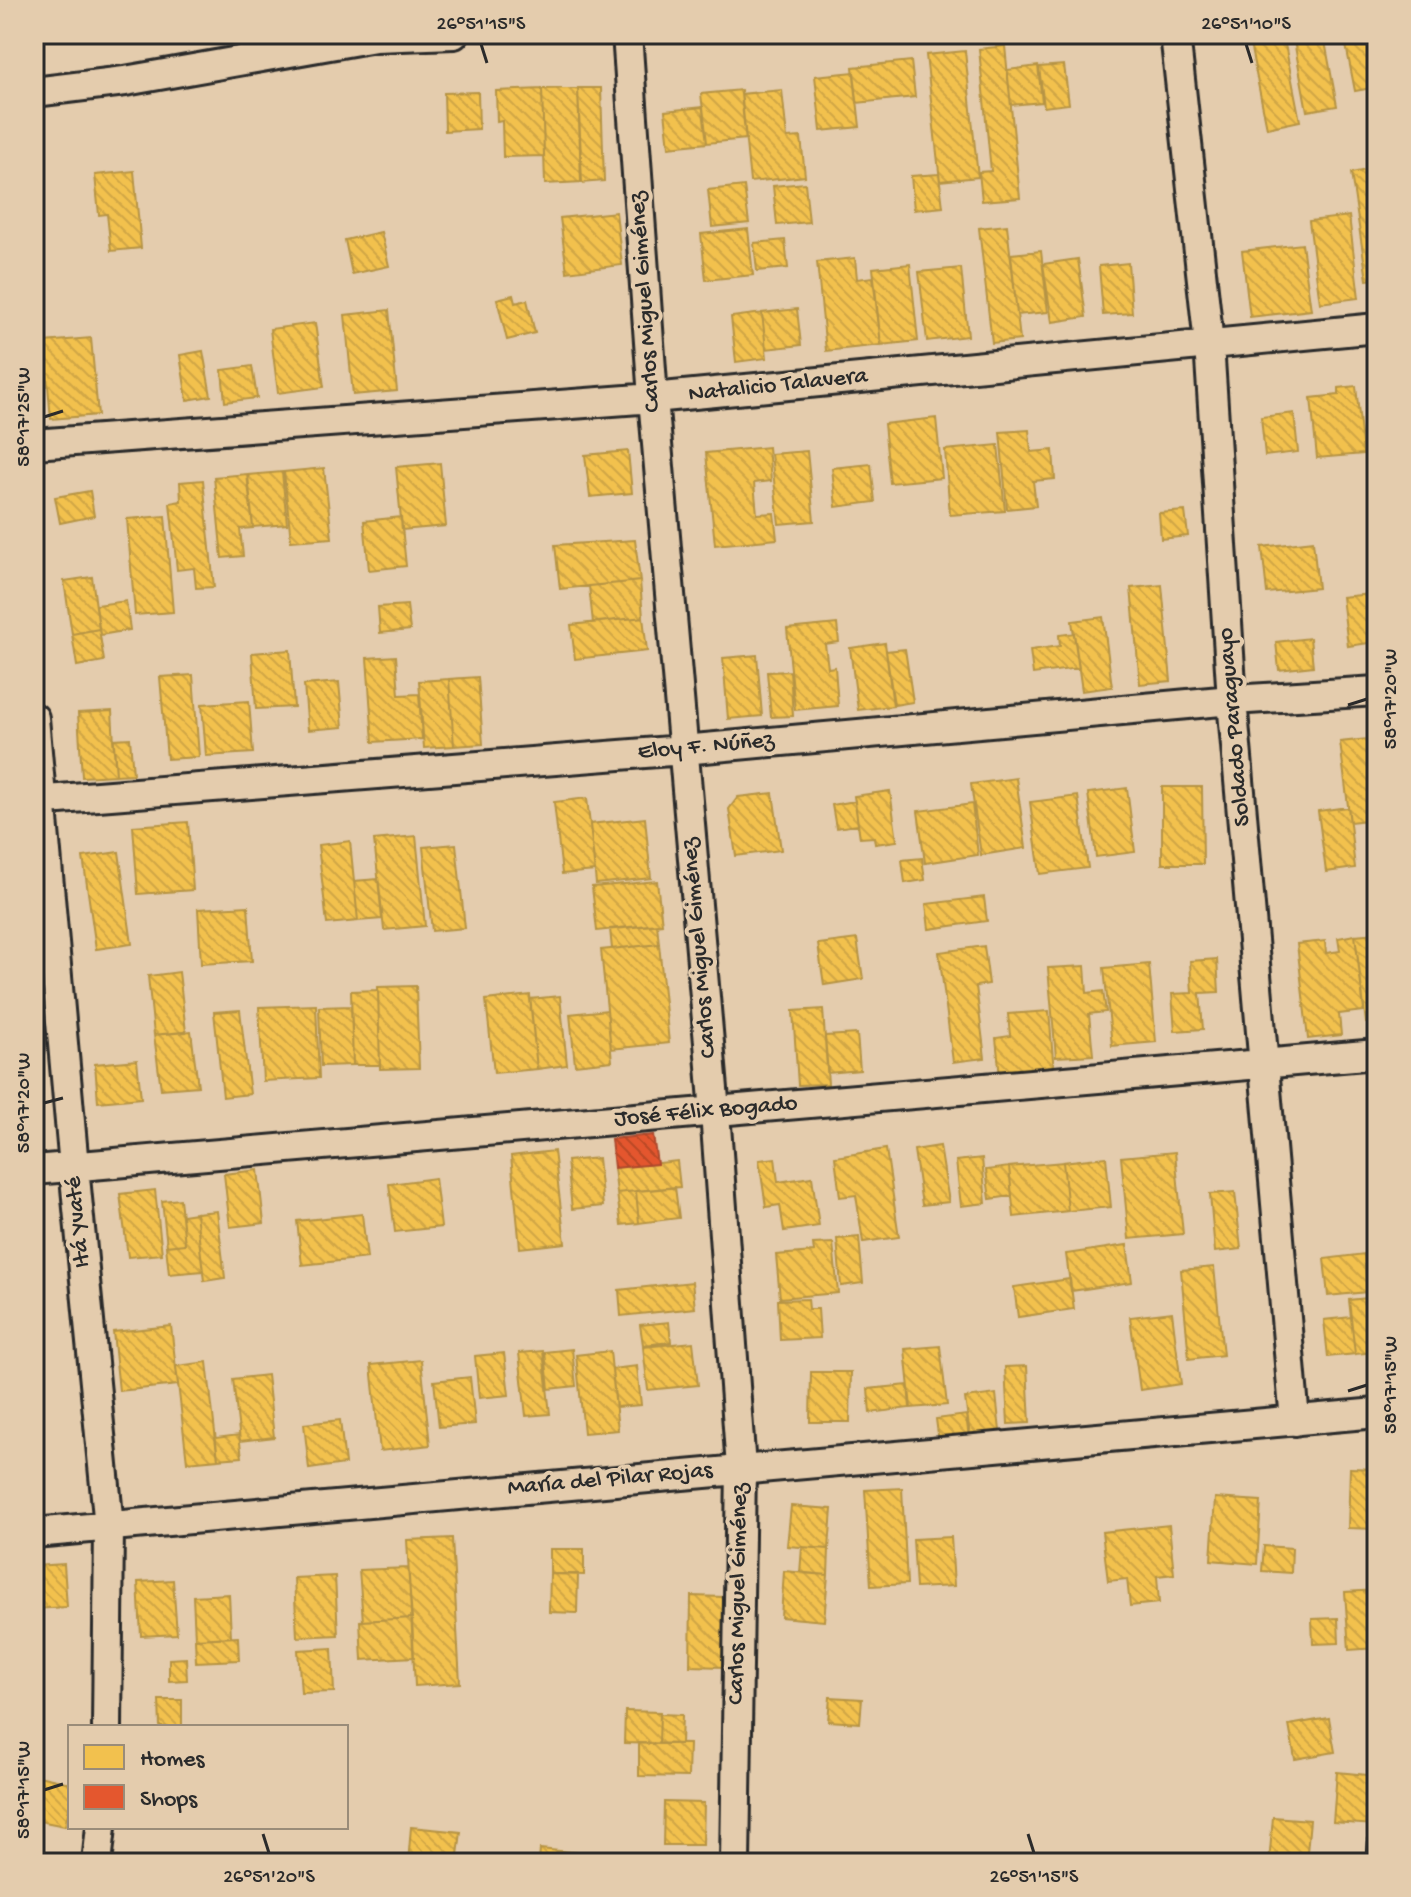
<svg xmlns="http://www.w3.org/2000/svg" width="1411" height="1897" font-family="'Gochi Hand',sans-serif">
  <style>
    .homes { fill: url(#homes-back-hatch); stroke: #b69444; stroke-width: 2 }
    .shops { fill: url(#shops-back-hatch); stroke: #ac4a2d; stroke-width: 2 }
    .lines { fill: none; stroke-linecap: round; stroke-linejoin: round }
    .lane-casing { stroke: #2b2b2b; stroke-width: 20 }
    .street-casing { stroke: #2b2b2b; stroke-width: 34 }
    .lane { stroke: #e4ccad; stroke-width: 14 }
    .street { stroke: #e4ccad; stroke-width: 28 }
    .ticks { fill: none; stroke: #2b2b2b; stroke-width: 3 }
    .labels { text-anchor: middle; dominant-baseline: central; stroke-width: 8; stroke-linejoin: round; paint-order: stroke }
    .street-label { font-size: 24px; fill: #2b2b2b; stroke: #e4ccad }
    .neatline { fill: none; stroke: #2b2b2b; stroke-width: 3 }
    .ticks-label { font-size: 20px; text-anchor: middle; fill: #2b2b2b }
  </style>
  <defs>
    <pattern id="homes-back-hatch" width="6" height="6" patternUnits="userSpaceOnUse" patternTransform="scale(2)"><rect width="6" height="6" fill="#f2c14e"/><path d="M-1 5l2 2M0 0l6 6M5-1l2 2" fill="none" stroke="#d0a644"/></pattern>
    <pattern id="shops-back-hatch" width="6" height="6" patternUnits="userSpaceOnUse" patternTransform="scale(2)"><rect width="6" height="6" fill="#e4572e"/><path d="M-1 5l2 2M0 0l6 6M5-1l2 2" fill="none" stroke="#b94827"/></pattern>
  </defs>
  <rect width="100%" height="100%" fill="#e4ccad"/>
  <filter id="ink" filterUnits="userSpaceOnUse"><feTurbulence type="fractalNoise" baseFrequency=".0125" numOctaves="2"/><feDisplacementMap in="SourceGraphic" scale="16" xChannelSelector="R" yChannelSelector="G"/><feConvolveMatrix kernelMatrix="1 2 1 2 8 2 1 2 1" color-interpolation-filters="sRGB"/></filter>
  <g filter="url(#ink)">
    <path class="homes" d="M1248 34H1283L1300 121 1267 128Z
      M1324 36 1337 106 1307 111 1294 41Z
      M1377 38V87L1355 91 1346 45Z
      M1005 46 1020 198 982 201 979 172 991 171 979 49Z
      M965 51 978 177 940 181 926 55Z
      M911 61 915 97 857 103 853 67Z
      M1064 65 1069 104 1044 107 1039 67Z
      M1038 66 1042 102 1011 105 1007 70Z
      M854 72 860 127 821 131 815 76Z
      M578 88 582 182 545 184 542 89Z
      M578 88H601L604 181 581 183Z
      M542 89 544 156 503 157 502 121 497 122 496 91Z
      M741 90 746 139 707 143 701 94Z
      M782 90 787 138 801 137 805 176 750 182 741 94Z
      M478 92 479 129 445 131 444 93Z
      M703 107 707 143 669 147 665 111Z
      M1377 168V279L1367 280 1351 173Z
      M134 171 141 248 111 251 107 214 99 215 95 175Z
      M939 174 943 207 914 210 911 176Z
      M805 183 809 222 777 225 773 186Z
      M744 186 749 223 712 227 708 190Z
      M616 212 622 265 567 272 560 218Z
      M1349 216 1359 298 1320 303 1309 221Z
      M1007 225 1020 340 992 343 979 228Z
      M748 229 753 275 706 280 701 234Z
      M381 232 389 266 352 274 345 240Z
      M785 240 788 268 757 271 754 243Z
      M1302 244 1311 310 1250 317 1242 251Z
      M1041 251 1048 312 1017 315 1011 254Z
      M855 258 857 279 873 277 881 345 826 351 817 262Z
      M1078 259 1086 317 1052 322 1043 264Z
      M1128 263 1132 313 1103 315 1099 266Z
      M910 264 918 341 881 345 873 268Z
      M961 268 968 336 927 341 919 272Z
      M513 295 515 303 527 300 535 333 507 340 497 299Z
      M797 309 801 345 766 349 762 313Z
      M389 310 397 391 353 395 345 315Z
      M762 313 767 358 736 362 731 317Z
      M315 323 324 387 278 393 270 329Z
      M91 338 98 415 51 419 44 342Z
      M203 351 211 396 187 400 180 355Z
      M252 366 257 398 225 402 222 370Z
      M1356 386 1363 454 1317 458 1311 398 1339 395V388Z
      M1377 400V453H1375L1370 401Z
      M1294 413 1298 452 1265 456 1261 417Z
      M936 418 942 478 890 483 884 424Z
      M1029 430 1031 452 1053 450 1055 479 1033 481 1036 506 1007 509 1000 432Z
      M998 445 1005 511 950 515 945 450Z
      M768 447 771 481 754 483 757 514 774 513 777 539 715 545 706 453Z
      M628 451 632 493 590 497 585 455Z
      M807 451 814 521 779 524 771 454Z
      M440 463 446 526 402 530 396 467Z
      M871 464 875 502 836 507 832 468Z
      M324 468 332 538 291 541 284 472Z
      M282 472 287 524 253 527 248 475Z
      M247 474 253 528 240 529 243 556 222 558 214 477Z
      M203 480 214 587 196 588 194 568 177 570 170 503 181 501 180 482Z
      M90 491 94 516 60 523 55 497Z
      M1185 511 1188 536 1161 539 1159 513Z
      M165 516 173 612 135 615 127 519Z
      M401 517 406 566 369 570 364 521Z
      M635 540 640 581 560 589 555 545Z
      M1313 541 1318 588 1267 593 1262 547Z
      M92 577 99 629 72 634 64 581Z
      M640 581 643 617 593 623 589 586Z
      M1162 585 1171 681 1140 684 1131 588Z
      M1370 594 1376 642 1348 646 1342 597Z
      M126 601 130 630 100 635 96 605Z
      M407 605 410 630 380 633 378 607Z
      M643 617 647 651 575 659 571 625Z
      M1103 617 1112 687 1082 691 1072 621Z
      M837 624 839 642 825 644 828 668 835 667 838 706 795 710 787 629Z
      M99 629 104 661 77 666 72 634Z
      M1074 633 1079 668 1033 674 1030 650 1060 646 1059 635Z
      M1310 638 1313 666 1279 670 1276 642Z
      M885 643 893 706 858 710 850 648Z
      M905 649 913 702 894 705 886 651Z
      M290 650 294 707 256 709 252 653Z
      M757 655 762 716 728 719 723 658Z
      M396 656 399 695 419 694 422 739 373 742 367 658Z
      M790 671 793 716 771 717 767 672Z
      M193 675 199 757 167 759 160 677Z
      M478 677 483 744 454 746 449 679Z
      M449 679 454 746 424 748 419 681Z
      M339 682 343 727 308 730 304 685Z
      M249 701 253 753 206 756 202 704Z
      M112 711 116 775 82 777 78 713Z
      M130 738 133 774 116 775 113 739Z
      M1377 738V819L1350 822 1340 742Z
      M1016 778 1026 848 981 855 971 784Z
      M1162 787H1202L1203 864H1162Z
      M1127 788 1135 852 1096 857 1088 793Z
      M890 791 897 841 875 844 874 837 860 838 854 796Z
      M773 793 781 850 736 856 729 809 738 797Z
      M1078 796 1088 868 1040 874 1030 802Z
      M587 798 595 871 562 874 554 802Z
      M855 801 858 825 836 828 832 805Z
      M972 804 978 855 925 863 918 811Z
      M1348 807 1355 868 1326 872 1318 811Z
      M645 818 651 878 596 884 590 824Z
      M188 822 193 890 138 894 133 826Z
      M416 836 425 926 384 930 374 840Z
      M350 841 358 921 327 924 318 845Z
      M456 844 465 928 432 931 423 847Z
      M119 852 132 944 96 949 83 857Z
      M922 858 925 880 905 883 902 860Z
      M378 879 382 919 358 921 354 881Z
      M657 881 662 924 597 931 592 887Z
      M984 897 987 921 929 929 926 904Z
      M248 906 252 961 201 964 198 909Z
      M657 924 659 944 612 949 610 929Z
      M1377 933V1022L1366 1023 1355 935Z
      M1355 935 1364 1011 1339 1014 1341 1035 1308 1039 1297 944 1325 941 1326 953 1340 951 1338 938Z
      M857 939 863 979 824 985 818 944Z
      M659 944 669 1043 611 1049 601 950Z
      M984 946 989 984 976 986 985 1058 953 1062 939 952Z
      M1217 959 1219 992 1200 993 1203 1029 1175 1031 1172 994 1192 993 1190 961Z
      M1149 964 1156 1042 1112 1046 1104 968Z
      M1085 966 1087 993 1103 991 1106 1012 1089 1014 1093 1055 1056 1057 1048 968Z
      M179 972 186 1032 154 1035 148 976Z
      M416 986 419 1068 380 1069 378 987Z
      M378 990 380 1065H353L351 991Z
      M530 995 537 1069 494 1073 486 1000Z
      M560 996 567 1065 537 1069 530 999Z
      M316 1005 319 1078 263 1081 259 1007Z
      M351 1006 353 1065 321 1066 319 1007Z
      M823 1009 828 1084 798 1085 793 1011Z
      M240 1010 250 1094 223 1097 214 1012Z
      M607 1010 612 1061 575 1065 570 1014Z
      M1049 1011 1054 1072 1000 1077 996 1038 1010 1036 1008 1014Z
      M191 1031 198 1086 161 1089 154 1035Z
      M857 1034 860 1070 828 1073 825 1036Z
      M137 1060 141 1098 98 1102 95 1064Z
      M940 1146 949 1202 922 1205 914 1150Z
      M886 1149 899 1237 863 1242 856 1195 840 1197 835 1157Z
      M554 1151 565 1243 520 1248 511 1156Z
      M1175 1152 1183 1234 1129 1239 1121 1157Z
      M1106 1157 1111 1207 1068 1211 1063 1162Z
      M598 1158 603 1206 572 1209 567 1161Z
      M775 1158 778 1182 812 1177 819 1226 784 1231 780 1205 766 1207 759 1160Z
      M982 1158 986 1203 961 1206 956 1161Z
      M677 1161 680 1187 617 1193 614 1168Z
      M1063 1162 1068 1211 1014 1217 1009 1167Z
      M1009 1167 1012 1196 990 1199 986 1170Z
      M258 1170 264 1223 230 1227 224 1174Z
      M435 1178 441 1227 395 1232 389 1184Z
      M675 1187 679 1218 639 1223 636 1191Z
      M155 1190 162 1254 128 1257 120 1194Z
      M636 1191 639 1223 621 1225 617 1193Z
      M1235 1192 1241 1249 1215 1252 1210 1194Z
      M180 1199 185 1244 167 1246 162 1201Z
      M217 1211 225 1278 204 1281 196 1213Z
      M196 1213 203 1271 169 1274 166 1246 185 1244 182 1215Z
      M362 1214 367 1258 302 1265 297 1221Z
      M859 1237 863 1283 841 1286 837 1239Z
      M833 1243 838 1293 780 1298 776 1255 814 1252 813 1244Z
      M1127 1245 1132 1282 1071 1291 1066 1254Z
      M1364 1254 1367 1292 1328 1296 1324 1259Z
      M1214 1267 1223 1355 1189 1359 1181 1270Z
      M1070 1279 1074 1309 1018 1317 1014 1287Z
      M692 1282 695 1308 621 1316 619 1290Z
      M1377 1297V1352L1355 1354 1349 1300Z
      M808 1299 809 1309H818L820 1338 780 1340 778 1300Z
      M1172 1312 1181 1384 1140 1390 1130 1317Z
      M1351 1317 1355 1354 1328 1357 1324 1320Z
      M669 1322 671 1342 643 1345 640 1325Z
      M171 1326 178 1385 119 1391 113 1332Z
      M40 1338 41 1373H34V1339Z
      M693 1342 698 1385 648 1390 643 1347Z
      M940 1346 947 1405 911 1408 905 1349Z
      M572 1349 576 1386 549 1389 545 1352Z
      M543 1351 550 1414 526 1416 519 1353Z
      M610 1351 618 1430 584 1433 576 1355Z
      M504 1353 509 1395 479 1398 475 1356Z
      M421 1360 430 1445 380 1451 371 1365Z
      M207 1362 218 1459 187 1462 176 1366Z
      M637 1366 641 1405 616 1407 612 1369Z
      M1027 1366 1030 1423 1008 1424 1005 1367Z
      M811 1372H851L850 1422H810Z
      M267 1375 274 1437 240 1441 233 1379Z
      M470 1377 475 1424 439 1427 434 1381Z
      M908 1385 910 1408 870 1413 868 1389Z
      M996 1394 1000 1431 970 1435 965 1398Z
      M966 1415 969 1438 939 1442 936 1419Z
      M340 1420 345 1464 309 1469 304 1424Z
      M239 1435 242 1457 218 1459 215 1438Z
      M1350 1468 1377 1469V1529L1348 1528Z
      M902 1488 907 1584 871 1586 865 1490Z
      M1215 1498 1261 1501 1257 1564 1211 1560Z
      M791 1506 832 1509 829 1549 787 1546Z
      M1169 1525 1174 1574 1157 1576 1159 1603 1130 1606 1127 1579 1108 1581 1102 1532Z
      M951 1537 954 1586 916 1588 913 1539Z
      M452 1538 460 1683 415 1686 407 1540Z
      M1264 1546 1292 1548 1291 1573 1262 1571Z
      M802 1547 829 1549 828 1575 800 1573Z
      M550 1549H584V1575L550 1574Z
      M64 1564 67 1607 34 1609V1566Z
      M408 1568 412 1618 363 1621 359 1570Z
      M784 1571 828 1575 824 1621 781 1617Z
      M550 1574H578L577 1613 549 1612Z
      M335 1576 338 1635 297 1637 294 1578Z
      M173 1580 177 1634 141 1636 138 1582Z
      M1377 1590V1648L1349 1650 1345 1592Z
      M229 1594 231 1637 195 1639 193 1596Z
      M691 1596 725 1597 724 1667 690 1666Z
      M412 1618 414 1657 362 1660 360 1621Z
      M1338 1618 1339 1643 1313 1644 1312 1619Z
      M238 1637 239 1660 196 1662 195 1639Z
      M332 1648 334 1692 301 1693 298 1650Z
      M186 1658 187 1680 169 1681V1659Z
      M830 1697 862 1699 860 1723 828 1721Z
      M159 1700H182V1727H160Z
      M625 1711 660 1712 659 1744 624 1743Z
      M660 1714 682 1715 681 1744H659Z
      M1329 1718 1335 1752 1295 1759 1289 1725Z
      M639 1743 689 1744 688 1777 639 1776Z
      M1337 1772 1377 1776 1375 1825 1333 1822Z
      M34 1775 70 1783V1804L65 1826 34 1820Z
      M664 1802 704 1803 703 1845H663Z
      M1273 1817 1310 1820 1306 1863H1269Z
      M411 1827 461 1832 457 1863H408Z
      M540 1849 588 1854 587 1863H539Z
      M644 1855 676 1857 675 1863H644Z"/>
    <path class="shops" d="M653 1135 657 1164 614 1168 611 1139Z"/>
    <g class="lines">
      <defs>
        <path id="lane" d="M1375 1863 1377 1839"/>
        <path id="street" d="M627 34 653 398 715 1112 741 1468 735 1863
          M1175 34 1209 344 1232 700 1295 1421
          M34 92 125 81 375 37 454 34
          M34 444 653 398 1377 328
          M34 718 74 1167 109 1527 107 1727
          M34 801 683 750 1232 700 1377 691
          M34 1170 1377 1054
          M34 1533 1377 1413
          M97 1863 101 1827"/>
      </defs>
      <use href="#lane" class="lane-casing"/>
      <use href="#street" class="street-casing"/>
      <use href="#lane" class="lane"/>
      <use href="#street" class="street"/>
    </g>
  </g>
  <path class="ticks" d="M481 44 487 63M1246 44 1252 63M44 417 63 411M1348 705 1367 699M44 1103 63 1098M1348 1391 1367 1385M44 1790 63 1784M263 1834 269 1853M1028 1834 1034 1853"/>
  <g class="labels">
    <g class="street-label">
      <text transform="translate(646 302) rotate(-94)">Carlos Miguel Giménez</text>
      <text transform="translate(778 386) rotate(-6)">Natalicio Talavera</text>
      <text transform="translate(1235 727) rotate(-95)">Soldado Paraguayo</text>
      <text transform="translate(706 747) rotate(-5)">Eloy F. Núñez</text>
      <text transform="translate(700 948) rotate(-95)">Carlos Miguel Giménez</text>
      <text transform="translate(706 1112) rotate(-5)">José Félix Bogado</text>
      <text transform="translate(79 1222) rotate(-96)">Itá Yvaté</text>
      <text transform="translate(610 1480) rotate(-5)">María del Pilar Rojas</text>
      <text transform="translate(739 1594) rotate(-89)">Carlos Miguel Giménez</text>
    </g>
  </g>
  <rect width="1411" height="1897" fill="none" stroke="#e4ccad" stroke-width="88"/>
  <rect x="68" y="1725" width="280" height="104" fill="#e4ccad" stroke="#9a8c79" stroke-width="2"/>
  <rect x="84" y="1745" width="40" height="24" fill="#f2c14e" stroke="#9a8c79" stroke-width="2"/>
  <text x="140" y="1765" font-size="24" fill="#2b2b2b">Homes</text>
  <rect x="84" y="1785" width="40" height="24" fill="#e4572e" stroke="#9a8c79" stroke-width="2"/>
  <text x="140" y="1805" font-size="24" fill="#2b2b2b">Shops</text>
  <rect x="44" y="44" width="1323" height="1809" class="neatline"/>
  <g class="ticks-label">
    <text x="481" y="29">26°51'15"S</text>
    <text x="1246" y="29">26°51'10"S</text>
    <text transform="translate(22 417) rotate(-90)" y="7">58°17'25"W</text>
    <text transform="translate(1389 699) rotate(-90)" y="7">58°17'20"W</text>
    <text transform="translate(22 1103) rotate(-90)" y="7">58°17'20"W</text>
    <text transform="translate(1389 1385) rotate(-90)" y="7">58°17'15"W</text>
    <text transform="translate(22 1790) rotate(-90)" y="7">58°17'15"W</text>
    <text x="269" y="1882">26°51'20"S</text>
    <text x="1034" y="1882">26°51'15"S</text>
  </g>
</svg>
